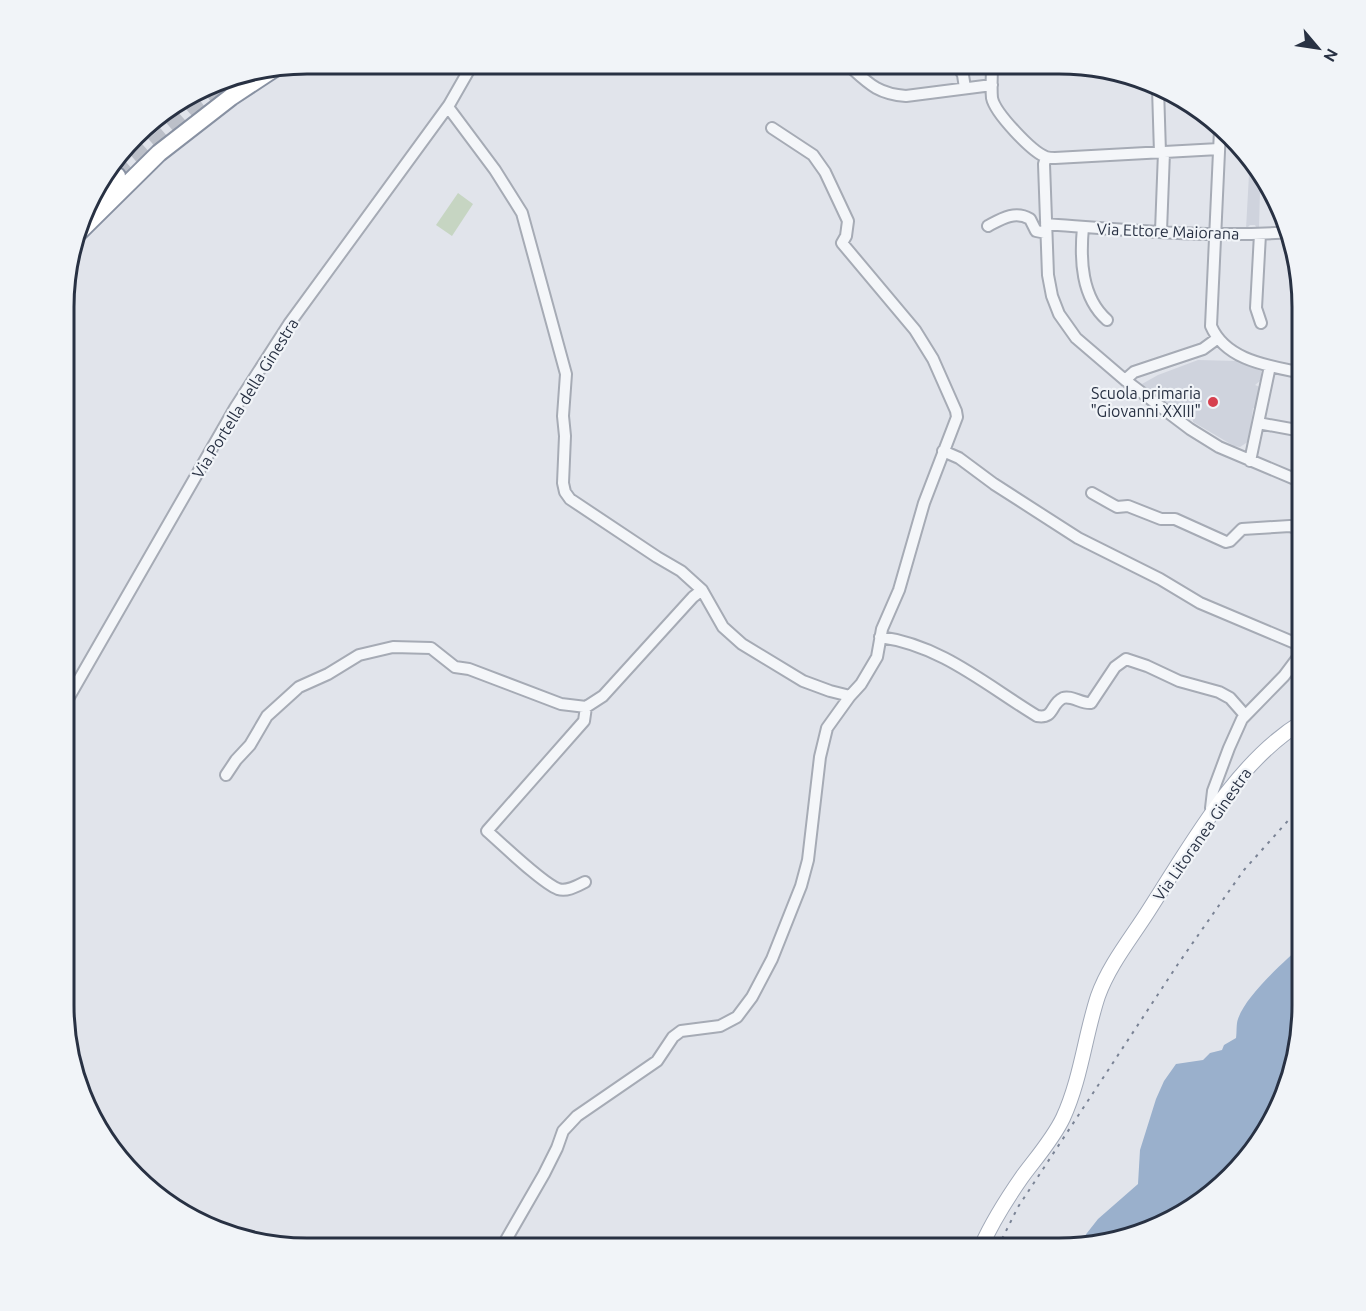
<svg xmlns="http://www.w3.org/2000/svg" width="1366" height="1311" font-family="Ubuntu,sans-serif">
  <style>
    .built { fill: #cfd3dd }
    .green { fill: #c6d5c2 }
    .water { fill: #9ab0cc }
    .lines { fill: none; stroke-linecap: round; stroke-linejoin: round }
    .highway-tunnel { stroke: #bcc0c9; stroke-width: 16; stroke-dasharray: 16 8; stroke-linecap: butt }
    .minor-casing { stroke: #a6abb5; stroke-width: 14 }
    .major-casing { stroke: #a0a8b7; stroke-width: 16 }
    .highway-casing { stroke: #8891a2; stroke-width: 20 }
    .minor { stroke: #f4f6f9; stroke-width: 10 }
    .major { stroke: #fff; stroke-width: 14 }
    .highway { stroke: #fff; stroke-width: 16 }
    .rail { stroke: #7a8395; stroke-width: 2; stroke-dasharray: 3 6; stroke-linecap: butt }
    .poi-dot { fill: #d6404f; stroke: #f1f4f8; stroke-width: 2 }
    .labels { text-anchor: middle; dominant-baseline: central; stroke-width: 4.5; stroke-linejoin: round; paint-order: stroke }
    .street-label { font-size: 16px; fill: #283143; stroke: #f1f4f8 }
    .poi-label { font-size: 16px; fill: #283143; stroke: #f1f4f8; text-anchor: end }
    .rim { fill: none; stroke: #283143; stroke-width: 3 }
  </style>
  <rect width="100%" height="100%" fill="#e1e4eb"/>
  <path class="built" d="M1250 156 1270 191H1260L1259 229H1257L1255 225H1250L1246 229Z
    M1198 360 1237 361 1261 371V380L1255 385 1260 387 1256 408H1253L1249 441 1240 447 1234 446 1200 426 1193 422 1192 415H1183L1142 384 1158 375Z"/>
  <path class="green" d="M1042 65H1091L1123 76 1121 82Z
    M458 193 473 204 452 236 436 225Z"/>
  <path class="water" d="M1302 945V1020L1278 1113 1208 1198 1138 1235 1076 1247 1098 1219 1138 1184 1140 1150 1156 1099 1164 1081 1176 1064 1203 1060 1210 1053 1222 1050 1224 1045 1236 1038C1237 1032 1236 1024 1238 1019 1246 995 1284 962 1302 945Z"/>
  <g class="lines">
    <path class="highway-tunnel" d="M117 176 201 104 240 77"/>
    <defs>
      <path id="minor" d="M847 64C868 83 877 94 906 96L992 85
        M958 65 963 75 965 88
        M992 65C992 76 991 88 992 98 995 113 1032 152 1046 157 1049 158 1052 158 1055 158L1219 149
        M1158 88 1160 153
        M448 107 495 170 522 213 566 374 563 416 565 436 563 483 565 492 570 499 657 557 681 571 702 590 723 627 742 644 803 681 830 691 850 696
        M1220 130 1211 326C1226 361 1270 366 1302 373
        M1046 157 1044 164 1048 275 1052 296 1059 314 1076 338 1125 380 1190 429 1219 447 1302 482
        M1046 224C1127 230 1210 238 1291 232
        M988 226C1001 219 1015 210 1030 219L1036 231 1046 233
        M1083 227C1080 259 1081 297 1107 320
        M1161 231 1164 152
        M1260 234 1256 308 1261 323
        M1125 380 1134 372 1203 349 1218 338
        M1258 423 1302 431
        M1302 442 1301 453 1302 459
        M943 451 959 458 994 484 1078 538 1160 579 1200 603 1302 646
        M1250 461 1270 366
        M1092 493 1117 507 1128 506 1161 519H1175L1226 542 1230 541 1242 529 1290 526 1302 530
        M880 637C941 645 986 685 1037 716 1055 719 1050 704 1063 698 1071 695 1082 704 1091 703L1115 667 1126 659 1147 666 1179 681 1219 692 1230 698 1245 715
        M65 704 235 408 289 324 449 105 473 63
        M226 775 236 760 250 745 267 716 299 687 328 674 359 655 393 647 431 648 455 667 469 669 561 704 586 707
        M1215 811 1211 808 1213 791 1229 748 1242 719 1284 676 1302 652
        M585 882C577 886 567 892 558 889 542 883 502 844 487 831L584 721 586 707 603 696 693 597 702 590
        M502 1247 544 1174 557 1148 563 1131 577 1116 657 1061 673 1037 681 1031 720 1026 737 1017 752 997 772 959 801 886 808 860 820 757 827 728 850 696 861 684 877 657 882 629 899 590 924 503 957 417 956 411 933 359 915 330 842 243 846 236 848 221 825 172 813 155 772 128"/>
      <path id="major" d="M981 1247C992 1222 1006 1200 1022 1177 1036 1158 1053 1139 1063 1118 1081 1079 1085 1035 1098 996 1109 965 1132 937 1149 910 1191 845 1236 762 1302 722"/>
      <path id="highway" d="M88 206 117 176
        M78 233 159 153 231 97 275 68"/>
    </defs>
    <use href="#minor" class="minor-casing"/>
    <use href="#major" class="major-casing"/>
    <use href="#highway" class="highway-casing"/>
    <use href="#minor" class="minor"/>
    <use href="#major" class="major"/>
    <use href="#highway" class="highway"/>
    <path class="rail" d="M998 1247 1018 1207 1178 964 1222 901 1244 870 1302 805"/>
  </g>
  <circle class="poi-dot" cx="1213" cy="402" r="6"/>
  <g class="labels">
    <g class="street-label">
      <text transform="translate(1168 231) rotate(2)">Via Ettore Maiorana</text>
      <text transform="translate(245 398) rotate(-58)">Via Portella della Ginestra</text>
      <text transform="translate(1202 834) rotate(-55)">Via Litoranea Ginestra</text>
    </g>
    <g class="poi-label">
      <text x="1201" y="393">Scuola primaria<tspan x="1201" dy="18">"Giovanni XXIII"</tspan></text>
    </g>
  </g>
  <path d="M0 0H1366V1311H0ZM307 74H1059A233 233 0 0 1 1292 307V1005A233 233 0 0 1 1059 1238H307A233 233 0 0 1 74 1005V307A233 233 0 0 1 307 74Z" fill="#f1f4f8" fill-rule="evenodd"/>
  <path class="rim" d="M307 74H1059A233 233 0 0 1 1292 307V1005A233 233 0 0 1 1059 1238H307A233 233 0 0 1 74 1005V307A233 233 0 0 1 307 74Z"/>
  <g transform="translate(1318 48) rotate(119)" stroke="#f1f4f8" stroke-width="4.5" paint-order="stroke">
  <path d="M0-4.5L10 22L0 15L-10 22Z" fill="#283143"/>
  <text y="-9" font-size="16" font-weight="bold" text-anchor="middle" fill="#283143">N</text>
  </g>
</svg>
